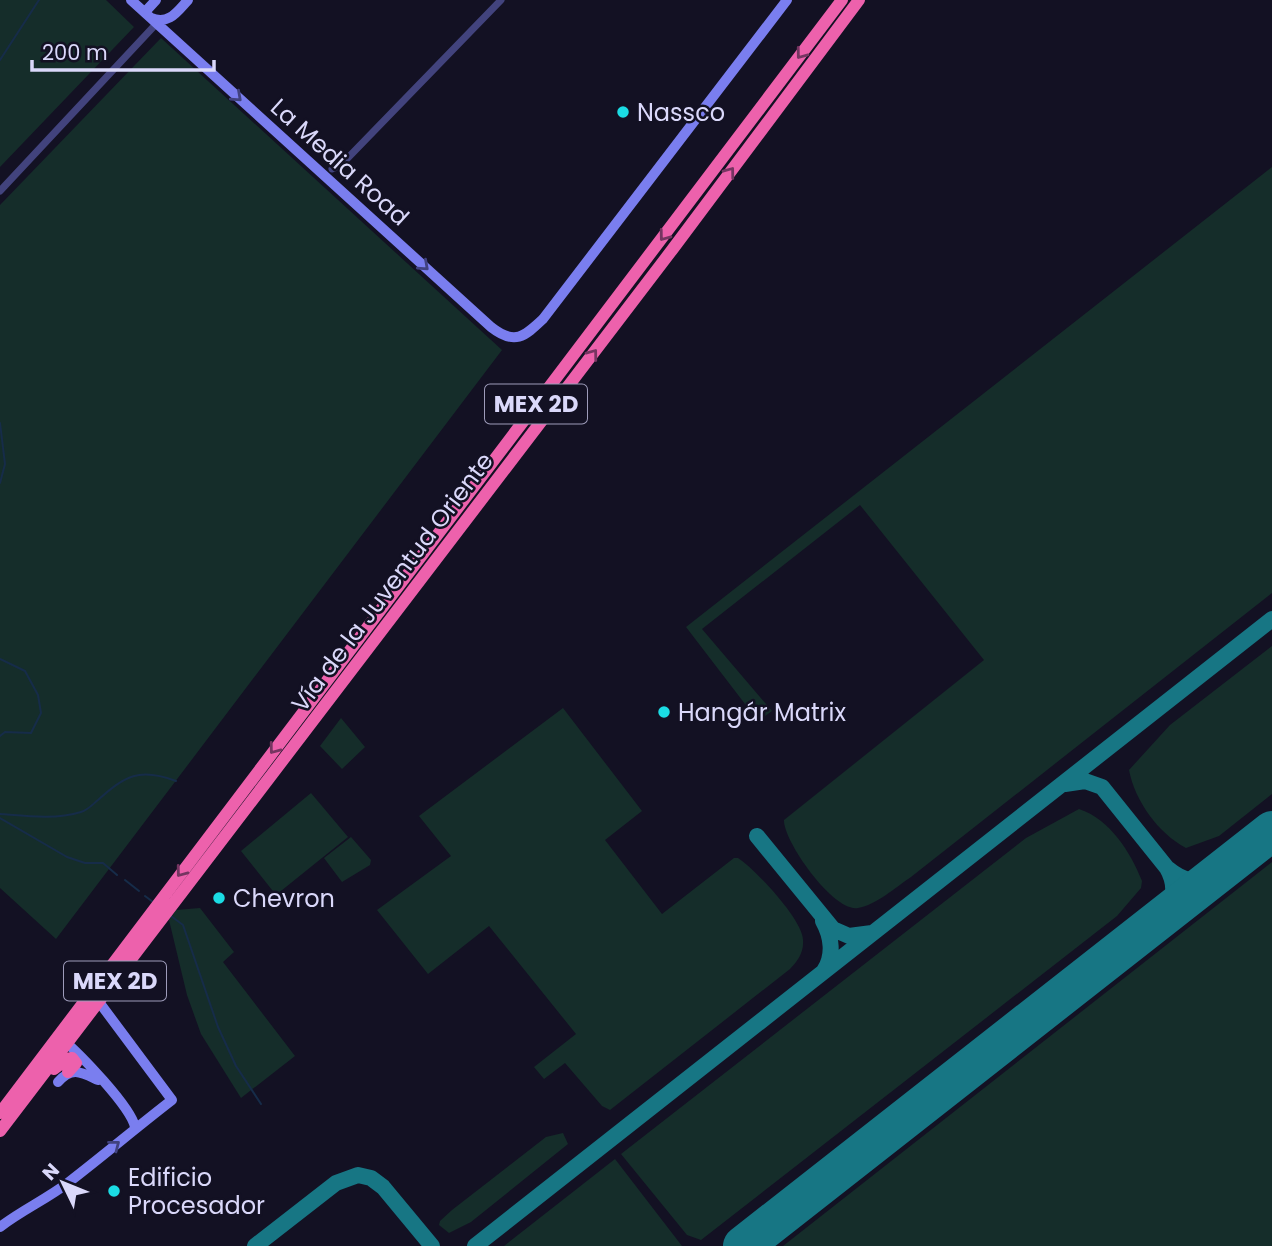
<svg xmlns="http://www.w3.org/2000/svg" width="1272" height="1246" font-family="Poppins,sans-serif">
  <style>
    .green { fill: #152d2a }
    .lines { fill: none; stroke-linecap: round; stroke-linejoin: round }
    .stream { stroke: #162c49; stroke-width: 2 }
    .taxiway { stroke: #177684; stroke-width: 16 }
    .runway { stroke: #177684; stroke-width: 40 }
    .street { stroke: #42437d; stroke-width: 7 }
    .secondary { stroke: #7a7eef; stroke-width: 10 }
    .highway { stroke: #ed61ac; stroke-width: 12 }
    .oneway { stroke: #753561 }
    .oneway2 { stroke: #41427f }
    .poi-dot { fill: #1bdce4; stroke: #131123; stroke-width: 2.5 }
    .labels { text-anchor: middle; dominant-baseline: central; stroke-width: 5; stroke-linejoin: round; paint-order: stroke }
    .shield { fill: #131123; stroke: #9e9cba; stroke-width: 2 }
    .shield-label { font-size: 23px; font-weight: bold; fill: #dad8fa }
    .poi-label { font-size: 24px; fill: #dad8fa; stroke: #131123; text-anchor: start }
    .street-label { font-size: 24px; fill: #dad8fa; stroke: #131123 }
  </style>
  <rect width="100%" height="100%" fill="#131123"/>
  <path class="green" d="M0 0H106L134 27 0 167Z
    M161 38 502 350 56 939 0 888V205Z
    M1272 167V593L911 877C896 887 876 905 858 908 834 913 783 841 784 820L984 660 860 505 702 629 772 711 758 721 686 627Z
    M1272 646V794L1219 836 1186 848C1158 833 1135 801 1129 770L1170 725Z
    M563 708 642 811 605 840 662 914 734 858H738C755 869 803 920 803 940 804 952 798 961 790 969L610 1110 602 1106 565 1063 544 1079 534 1067 576 1034 489 926 428 974 377 910 451 856 419 816Z
    M341 718 365 747 342 769 320 746Z
    M311 793 348 837 276 895 241 851Z
    M1079 809C1110 819 1131 853 1142 881L1141 888 1117 916 701 1240 687 1235 621 1154 1026 838Z
    M351 837 371 860 370 865 342 882 324 858Z
    M1272 862V1246H783Z
    M200 908 234 952 223 962 295 1056 241 1098 201 1034 187 995 169 920 176 910Z
    M563 1133 568 1144 471 1222 449 1233 439 1225 440 1221 452 1210 546 1137Z
    M615 1159 682 1246H504Z"/>
  <g class="lines">
    <path class="stream" d="M0 60 39 0
      M0 423 5 464 0 483
      M0 659 25 671 38 695 41 713 31 733 5 732 0 736
      M0 814C26 816 55 820 81 812 88 810 93 804 98 800 125 776 139 767 176 781
      M0 818 67 857 85 863H103L117 875
      M125 880 139 891
      M145 896 153 902
      M171 916 183 925 218 1027 236 1066 261 1104"/>
    <path class="taxiway" d="M1065 784 1085 781 1102 787 1167 868C1184 882 1199 886 1218 873
      M757 836 833 929 849 936 872 933
      M1158 920C1174 906 1178 887 1167 868
      M823 921C832 937 834 956 824 971
      M255 1246 336 1183 358 1175 371 1178 383 1187 432 1246
      M475 1246 1272 619"/>
    <path class="runway" d="M743 1246 1272 831"/>
    <path class="street" d="M332 169 340 166 501 0
      M0 191 157 23"/>
    <path class="secondary" d="M131 0 491 327C515 346 525 336 543 319L787 0
      M145 12 156 0
      M151 18C169 25 177 12 188 0
      M62 1039C80 1054 131 1107 135 1127
      M58 1082C72 1066 81 1072 98 1080
      M0 1227C22 1210 47 1199 69 1182 104 1155 137 1127 172 1100L99 1002"/>
    <path class="highway" d="M54 1069 67 1059 72 1058 76 1063 68 1072
      M0 1113 842 0
      M0 1131 672 250 859 0"/>
  </g>
  <defs><path id="oneway-chevron" d="M-2-3.5L2.5 0L-2 3.5" fill="none" stroke-width="1.6" stroke-linecap="round" stroke-linejoin="round" transform="scale(1.75)"/></defs>
  <g class="oneway">
    <use href="#oneway-chevron" transform="translate(801 54) rotate(127)"/>
    <use href="#oneway-chevron" transform="translate(730 172) rotate(-53)"/>
    <use href="#oneway-chevron" transform="translate(664 236) rotate(127)"/>
    <use href="#oneway-chevron" transform="translate(593 354) rotate(-53)"/>
    <use href="#oneway-chevron" transform="translate(274 749) rotate(127)"/>
    <use href="#oneway-chevron" transform="translate(181 872) rotate(127)"/>
  </g>
  <g class="oneway2">
    <use href="#oneway-chevron" transform="translate(237 97) rotate(42)"/>
    <use href="#oneway-chevron" transform="translate(424 266) rotate(42)"/>
    <use href="#oneway-chevron" transform="translate(115 1145) rotate(-38)"/>
  </g>
  <g class="poi-dot">
    <circle cx="623" cy="112" r="7"/>
    <circle cx="664" cy="712" r="7"/>
    <circle cx="219" cy="898" r="7"/>
    <circle cx="114" cy="1191" r="7"/>
  </g>
  <g class="labels">
    <g class="shield">
      <rect x="485" y="384.5" width="102" height="39" rx="5"/>
      <rect x="64" y="961.5" width="102" height="39" rx="5"/>
    </g>
    <g class="shield-label">
      <text x="536" y="404">MEX 2D</text>
      <text x="115" y="981">MEX 2D</text>
    </g>
    <g class="poi-label">
      <text x="637" y="112">Nassco</text>
      <text x="678" y="712">Hangár Matrix</text>
      <text x="233" y="898">Chevron</text>
      <text x="128" y="1177">Edificio<tspan x="128" dy="28">Procesador</tspan></text>
    </g>
    <g class="street-label">
      <text transform="translate(340 162) rotate(42)">La Media Road</text>
      <text transform="translate(392 582) rotate(-53)">Vía de la Juventud Oriente</text>
    </g>
  </g>
  <g transform="translate(63 1183) rotate(313)" stroke="#131123" stroke-width="5" paint-order="stroke">
  <path d="M0-5L12 26L0 18L-12 26Z" fill="#dad8fa"/>
  <text y="-10" font-size="19" font-weight="bold" text-anchor="middle" fill="#dad8fa">N</text>
  </g>
  <path d="M32 60v10h182v-10" fill="none" stroke="#dad8fa" stroke-width="3.5"/>
  <text x="42" y="60" font-size="21" fill="#dad8fa" stroke="#131123" stroke-width="5" paint-order="stroke">200 m</text>
</svg>
